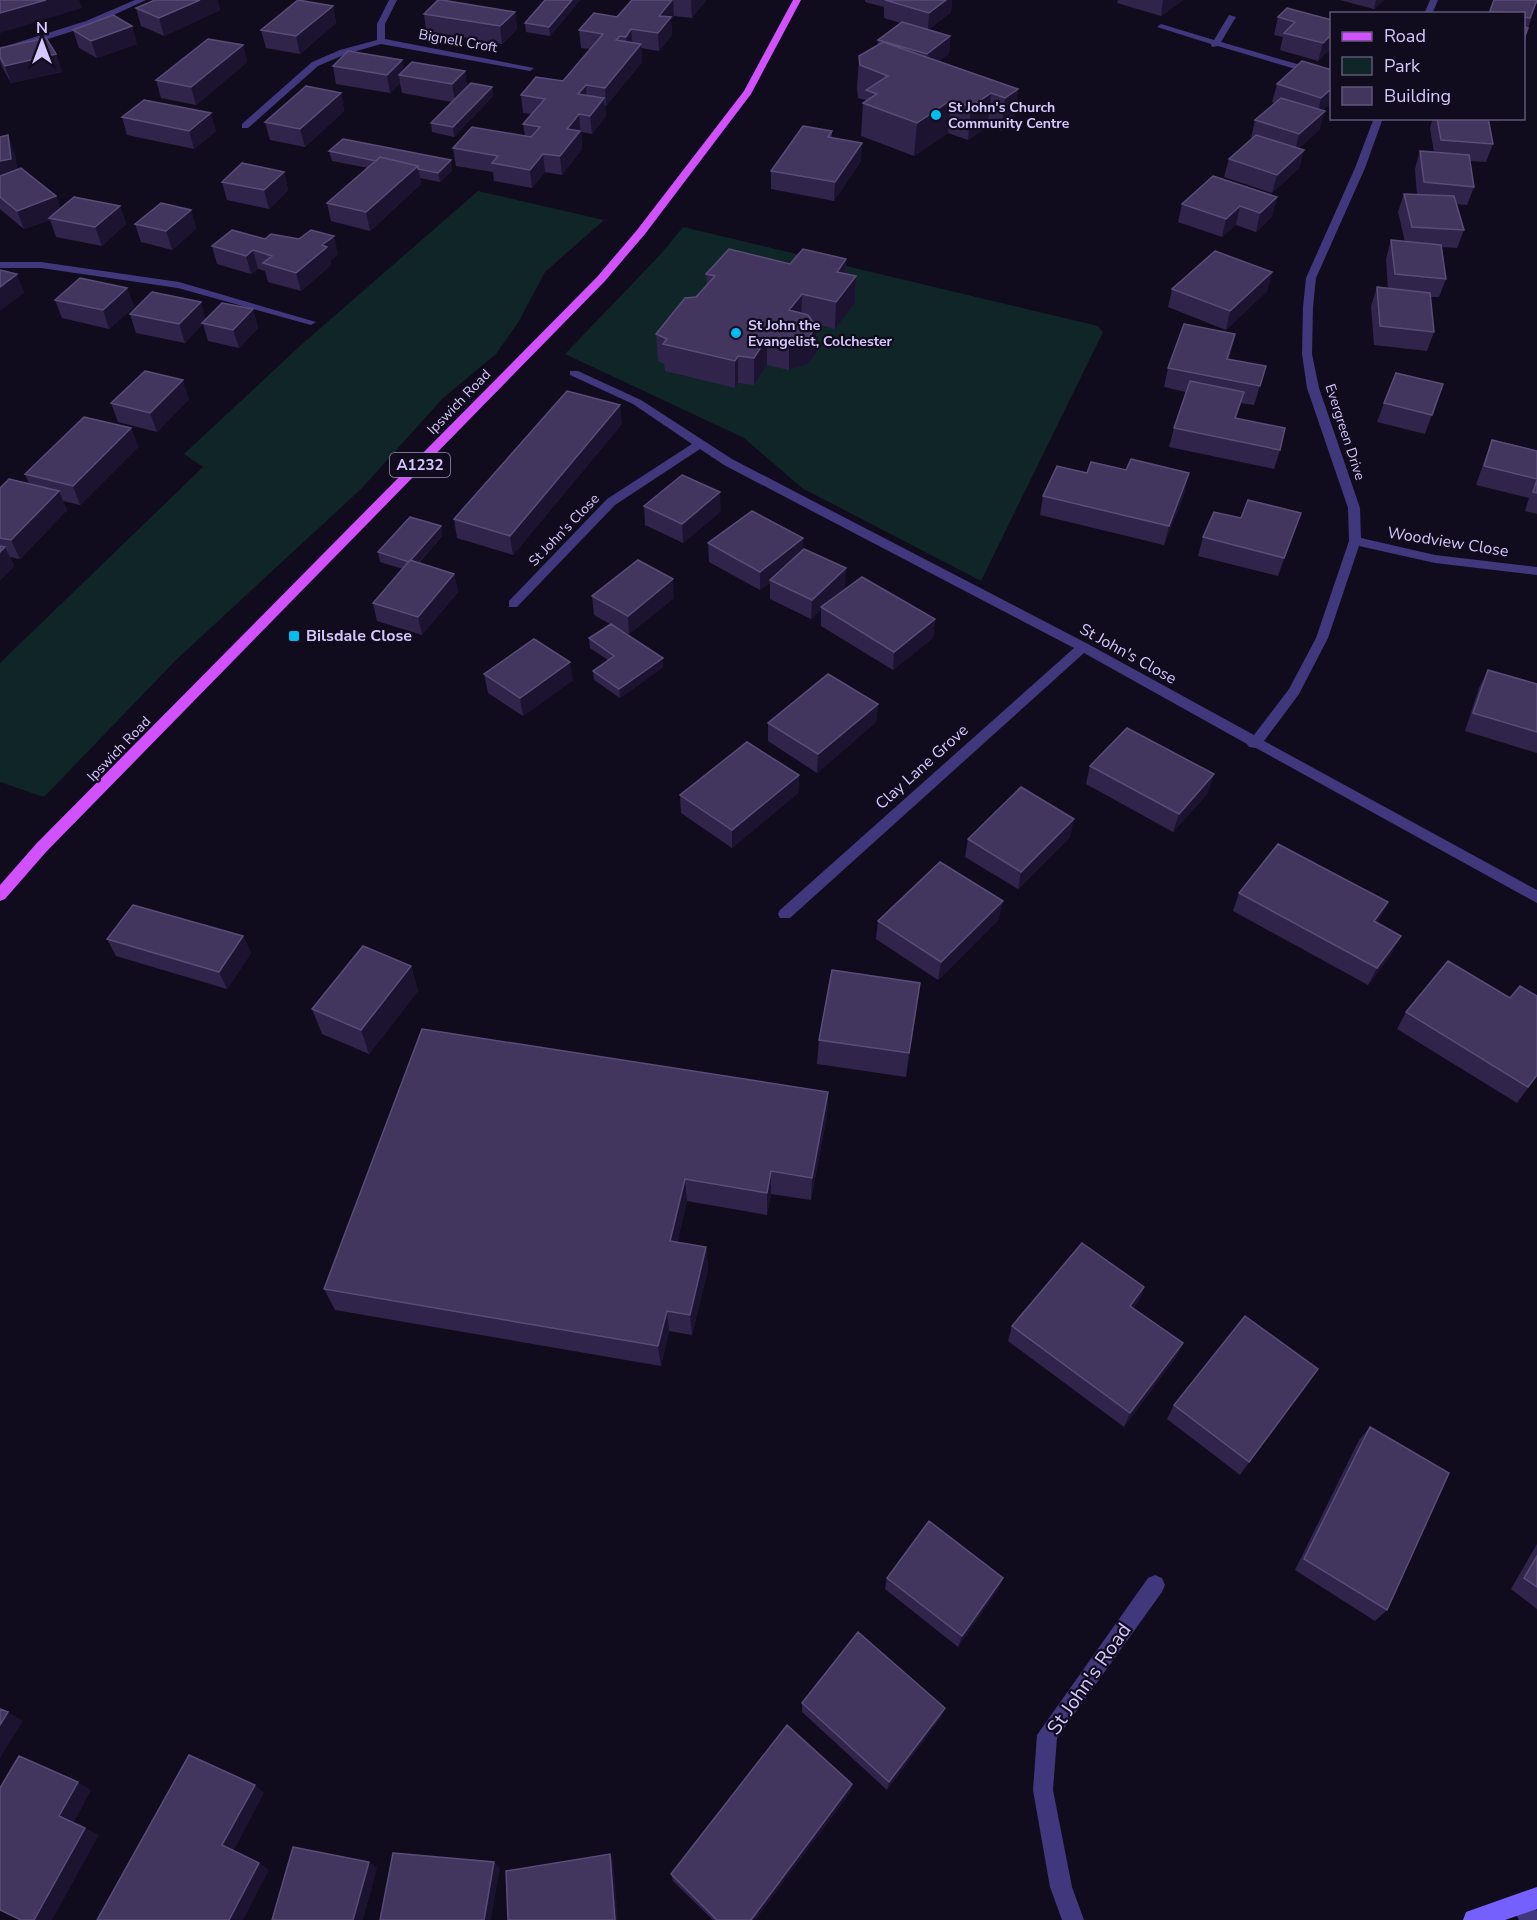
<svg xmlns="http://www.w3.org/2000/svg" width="1537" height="1920" font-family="'Nunito Sans',sans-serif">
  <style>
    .green { fill: #0f2527 }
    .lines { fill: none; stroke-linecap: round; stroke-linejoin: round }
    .street { fill: #41377c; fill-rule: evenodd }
    .secondary { fill: #7660fd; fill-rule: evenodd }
    .primary { fill: #d051fd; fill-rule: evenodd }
    .wall { fill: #30244b }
    .shaded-wall { fill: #1c1331 }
    .building { fill: #42365f; stroke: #594d78; stroke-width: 1.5 }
    .poi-dot { fill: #03bdf0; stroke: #110c1d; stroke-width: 2 }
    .labels { text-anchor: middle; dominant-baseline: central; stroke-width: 4.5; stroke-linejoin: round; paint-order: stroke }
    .far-street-label { font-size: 14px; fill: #d5c8fe; stroke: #110c1d }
    .far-poi-label { font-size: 14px; font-weight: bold; fill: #d5c8fe; stroke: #110c1d; text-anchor: start }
    .shield { fill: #110c1d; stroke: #9a90ba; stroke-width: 1.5 }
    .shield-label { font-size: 15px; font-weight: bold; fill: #d5c8fe }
    .street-label { font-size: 16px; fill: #d5c8fe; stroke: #110c1d }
    .poi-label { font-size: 16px; font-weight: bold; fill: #d5c8fe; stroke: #110c1d; text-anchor: start }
    .near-street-label { font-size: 20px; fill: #d5c8fe; stroke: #110c1d }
  </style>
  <rect width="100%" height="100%" fill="#110c1d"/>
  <path class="green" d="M478 191 604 220 545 272 519 321 496 354 443 398 362 488 176 660 44 797 0 782V663L203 467 184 454 301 345Z
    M683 227 1098 326 1103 332 981 581 802 488 744 438 565 354 660 255Z"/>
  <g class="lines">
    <path class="street" d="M135 0H146L92 25 0 54V48L86 21Z
      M389 0H397L385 24V39L534 68 530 71 381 44 346 54 318 66 248 128H242V124L312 62 340 50 377 40V24Z
      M1430 0H1438L1432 14H1424Z
      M1229 15 1236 17 1221 42 1332 74V80L1218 46 1212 47 1211 44 1157 27 1161 24 1214 40Z
      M1374 118H1383L1365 168 1316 278 1313 307 1312 354 1319 388 1360 508 1361 538 1435 555 1537 567V575L1435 563 1359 546 1328 638 1299 694 1264 741 1537 890V903L1256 748 1249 747 1247 744 1084 653 790 918H780L778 914 780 910 1074 648 724 465 700 449 615 505 517 607H509V601L607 499 692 444 633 404 570 375V371H578L641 400 732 459 1088 644 1254 735 1289 689 1316 638 1349 541 1348 508 1307 388 1302 354 1303 307 1306 278 1355 168Z
      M0 262H41L179 282 316 322 311 325 178 288 41 268H0Z
      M1155 1575 1162 1578 1165 1585 1162 1592 1057 1738 1053 1790 1072 1887 1084 1920H1062L1050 1887 1033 1790 1037 1735 1148 1578Z
      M1522 1893 1530 1896 1537 1911V1920H1519L1511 1904 1514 1896Z"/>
    <path class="secondary" d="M1537 1887V1909L1505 1920H1463L1466 1912Z"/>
    <path class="primary" d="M793 0H801L751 94 645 234 605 281 46 852 5 899 0 901V885L36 844 597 277 637 230 744 91Z"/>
  </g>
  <path class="wall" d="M155 0H217L220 10 164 36 141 26 136 8Z
    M545 0H580L550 36 526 32 525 23Z
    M632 0H706L692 18 674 16 671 20 672 35 659 51 641 48 642 62 606 106 605 105 606 116 592 134 581 132 582 149 562 175 545 172 532 188 494 181 493 172 456 166 453 148 525 136 523 124 532 114 523 113 521 95 563 81 590 49 581 48 579 30 617 17Z
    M865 0H952L951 12 928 30 950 36 949 54 939 61 1018 89 1014 121 1001 131 988 126 968 140 948 133 914 156 861 136 863 103 866 100 858 98 857 88 859 56 878 44V40L901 23 884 18V7L865 2Z
    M1118 0H1183L1161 16 1117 3Z
    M1340 0H1384L1374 9Z
    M1494 0H1537V4H1536L1524 40V14H1489Z
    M333 6 336 23 300 54 266 48 261 30Z
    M515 12 517 29 502 44 426 31 424 14Z
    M1278 17 1332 20V47L1318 61 1280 50 1283 37 1274 35Z
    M73 30 137 44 97 58 79 48Z
    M243 45 247 62 196 105 161 98 156 80Z
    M0 48 56 54 62 72 11 83 2 67 0 61Z
    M333 66 404 70 465 71 467 87H492L493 96 454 137 432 132 431 123 452 102 402 93 400 83 390 93 336 84Z
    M1332 70V102L1322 110 1320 129 1299 148 1304 150 1299 168 1272 193 1224 177 1229 159 1252 138H1251L1255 120 1275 103 1272 102 1277 84Z
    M341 93 344 111 305 147 270 140 265 122Z
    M122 117 216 131 194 149 127 135Z
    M1433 118H1500L1499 121 1488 120 1493 144 1486 162 1470 161 1474 187 1467 205 1456 204 1464 230 1457 248 1442 247 1446 279 1439 297H1431L1434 332 1427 351 1374 345 1371 306 1377 287 1388 289 1386 259 1391 240 1405 242 1398 212 1404 194 1417 195 1415 169 1420 151 1434 152 1430 128Z
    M832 131V137L861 161 834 201 771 189V171Z
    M0 137 15 154 17 170 56 196 60 208 120 206 126 224 102 246 56 237 50 220 24 229 0 209Z
    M329 151 452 170 440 182 420 178 421 184 370 231 331 221 327 203 368 168 332 161Z
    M284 172 288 190 269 209 227 200 222 182Z
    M1277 197 1272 216 1256 232 1236 225 1222 237 1178 222 1182 204Z
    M191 210 196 229 172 250 141 242 135 224Z
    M265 239 338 254 330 261 331 265 301 291 268 282 265 271 258 269 251 274 217 264 212 246Z
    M846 259V274L856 276 855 303 835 329 815 324 816 353 808 364 789 370 767 365 754 385 738 383 735 388 665 371 664 364 658 361 656 334 696 297 707 286 706 274 790 264Z
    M1272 272 1267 291 1226 330 1168 307 1172 289Z
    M127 288 134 307 109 329 62 318 55 300Z
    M253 309 258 328 239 348 208 341 203 324 185 343 136 333 130 314 206 319Z
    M1231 353 1228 359 1266 366 1254 405 1241 403 1236 418 1280 450 1274 469 1169 447 1174 428 1186 392 1164 387 1168 368Z
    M1443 384 1425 434 1377 422 1384 403Z
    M189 399 157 432 118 422 111 403Z
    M622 424 513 555 457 538 454 519Z
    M131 428 138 447 80 505 63 501 67 510 20 559 10 557 14 566 0 580V488L29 484 25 474Z
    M1492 440 1537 451V514L1525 511 1529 498 1476 485 1485 459Z
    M1087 473 1185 492 1164 545 1040 515 1043 496Z
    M644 506 721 511 683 543 645 525Z
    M1301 513 1278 576 1198 556 1203 537 1241 518Z
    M441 526 442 536 419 563 454 574 458 592 422 635 377 621 373 603 403 569 380 562 378 552Z
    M803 538V550L845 587 830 601 935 619 933 638 893 670 821 626V609L811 619 770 599V583L760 590 709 562 708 543Z
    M592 596 674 598 629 634 614 626 663 667 620 698 594 680 593 671 608 660 590 648 589 638 610 624 594 615Z
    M1488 670 1537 684V753L1465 731 1479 688Z
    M484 674 573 680 523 716 488 693Z
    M878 704 876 722 817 773 768 741V723Z
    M1090 766 1208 793 1173 832 1086 784Z
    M799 775 798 793 732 848 681 813 680 795Z
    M1070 837 1018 889 965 857 968 839Z
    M1239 893 1388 902 1377 923 1392 953 1368 985 1233 911Z
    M999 919 938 980 876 939 878 921Z
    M243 936 251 953 227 989 116 956 107 939Z
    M411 966 418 991 369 1054 322 1034 312 1009Z
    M920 983 906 1077 817 1064 819 1040Z
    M1537 996V1076L1517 1103 1397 1029 1406 1012 1510 998Z
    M828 1092 827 1115 811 1200 771 1194 767 1215 687 1201 677 1243 706 1247 708 1269 692 1335 669 1331 661 1366 335 1310 324 1289Z
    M1144 1287 1138 1302 1133 1308 1183 1343 1176 1357 1124 1427 1008 1341 1012 1326Z
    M1318 1369 1240 1475 1167 1419 1174 1405Z
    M1370 1427 1387 1610 1375 1621 1295 1570 1359 1440Z
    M1537 1544V1609L1511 1589Z
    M887 1578H1003L998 1589 958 1647 885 1589Z
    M802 1703 941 1717 887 1790 802 1712Z
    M852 1784 850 1792 755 1920H713L673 1881 671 1874Z"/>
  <path class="shaded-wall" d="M46 0H79L82 8 0 33V13Z
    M200 0H217L220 10 164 36 159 18Z
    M572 0H580L550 36 549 27Z
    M672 0H673L674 16 671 20 672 35 659 51 658 33 659 16Z
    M692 0H706L692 18 691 1Z
    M945 0H952L951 12 928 30 929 13Z
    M1163 0H1183L1161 16Z
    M1376 0H1384L1374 9Z
    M333 6 336 23 300 54 296 36Z
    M515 12 517 29 502 44 500 26Z
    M132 26 137 44 97 58 91 41Z
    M631 29 633 47 627 54 626 37Z
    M1332 34V47L1318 61 1323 43Z
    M950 36 949 54 926 72 927 54Z
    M641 44 642 62 606 106 605 88Z
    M243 45 247 62 196 105 191 87Z
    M56 54 62 72 11 83 5 66Z
    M402 60 405 76 399 75 400 83 390 93 387 75Z
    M465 71 467 89 455 102 452 84Z
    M586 85 587 103 578 94Z
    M492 87 493 96 454 137 453 127Z
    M1332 88V102L1317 116 1321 98Z
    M1018 89 1014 121 1001 131 1005 98Z
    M341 93 344 111 305 147 300 129Z
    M991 93 988 126 968 140 971 107Z
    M604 98 606 116 592 134 590 116Z
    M951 100 948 133 914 156 917 123Z
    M1325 111 1320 129 1295 152 1299 134Z
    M211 113 216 131 194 149 189 131Z
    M579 114 582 149 562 175 560 156 567 129Z
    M8 135 15 154 18 177 0 180V161Z
    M862 143 861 161 834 201 835 182Z
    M1304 150 1299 168 1272 193 1277 175Z
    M543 154 545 172 532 188 530 170Z
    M451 160 452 170 440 182 438 173Z
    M418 166 421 184 370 231 366 212Z
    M284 172 288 190 269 209 264 190Z
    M56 196 63 215 49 218 50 220 24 229 17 211Z
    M1277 197 1272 216 1256 232 1260 213Z
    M120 206 126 224 102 246 95 227Z
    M1240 206 1236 225 1222 237 1226 219Z
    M191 210 196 229 172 250 166 231Z
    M334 236 338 254 330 261 331 265 301 291 296 273 322 245Z
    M253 250 258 269 251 274 246 256Z
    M846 259 845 286 837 272Z
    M1272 272 1267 291 1226 330 1230 311Z
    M17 274 24 293 0 311V287Z
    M856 276 855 303 835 329 836 302Z
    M127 288 134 307 109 329 103 310Z
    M802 294 801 321 789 310Z
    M201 302 206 321 202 323 203 324 185 343 179 324Z
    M253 309 258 328 239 348 233 330Z
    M816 326V353L808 364 789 370V343Z
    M1235 334 1231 353 1222 377 1227 359Z
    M767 338V365L754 385V358Z
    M738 356V383L735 388V361Z
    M183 380 189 399 157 432 150 413Z
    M620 405 622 424 513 555 510 536Z
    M131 428 138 447 80 505 73 486Z
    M1189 473 1185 492 1164 545 1169 526Z
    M59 491 67 510 20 559 11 540Z
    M720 492 721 511 683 543 682 524Z
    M1301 513 1295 532 1278 576 1284 558Z
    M441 526 442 536 411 571 409 562Z
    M803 538V557L770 580V583L760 590V572Z
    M5 547 14 566 0 580V552Z
    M846 568 845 587 823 608 821 607V609L811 619 812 600Z
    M454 574 458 592 422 635 418 617Z
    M673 579 674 598 629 634 628 616Z
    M935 619 933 638 893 670 894 652Z
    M663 658V667L620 698 619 689Z
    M570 662 573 680 523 716 520 698Z
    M878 704 876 722 817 773 818 754Z
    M1214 774 1208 793 1173 832 1179 814Z
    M799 775 798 793 732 848V830Z
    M1074 819 1070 837 1018 889 1021 872Z
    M1003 901 999 919 938 980 941 962Z
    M1388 902 1380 919 1365 939 1374 921Z
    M243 936 251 953 227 989 219 972Z
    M1401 936 1392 953 1368 985 1377 968Z
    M411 966 418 991 369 1054 361 1030Z
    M920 983 917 1008 906 1077 909 1053Z
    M828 1092 827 1115 811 1200 812 1178Z
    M771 1171V1194L767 1215V1193Z
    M685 1179 687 1201 672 1263 670 1241Z
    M706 1247 708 1269 692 1335 690 1315Z
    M1144 1287 1138 1302 1124 1320 1130 1306Z
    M667 1311 669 1331 661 1366 658 1346Z
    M1183 1343 1176 1357 1124 1427 1130 1413Z
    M1318 1369 1308 1383 1240 1475 1249 1462Z
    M1003 1578 998 1589 958 1647 962 1636Z
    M945 1708 941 1717 887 1790 889 1782Z
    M8 1712 23 1721 0 1758V1725Z
    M78 1782 91 1790 73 1824 59 1816Z
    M852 1784 850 1792 755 1920H751Z
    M255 1785 264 1793 233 1852 222 1845Z
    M85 1828 99 1835 52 1920H34Z
    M610 1854 613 1861 618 1920H615Z
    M369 1862 377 1868 363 1920H353Z
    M494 1862 500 1868 491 1920H484Z
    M259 1863 269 1870 243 1920H229Z"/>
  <path class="building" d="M0 0H46L0 13Z
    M155 0H200L159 18 136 8Z
    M298 0 333 6 296 36 261 30Z
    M438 0H442L515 12 500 26 424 14Z
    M545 0H572L549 27 525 23Z
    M632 0H672L659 16 671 17 658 33 631 29 626 37 620 36 616 40 641 44 605 88 586 85 578 94 604 98 590 116 579 114 567 129 580 131 560 156 543 154 530 170 492 163 498 156 453 148 472 127 531 137 540 127 523 124 545 99 521 95 536 77 563 81 603 34 579 30 594 13 617 17Z
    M885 0H946L929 13Z
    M1494 0H1537L1530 18 1524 17V14H1504L1490 11Z
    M1287 8 1332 20V34L1323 43 1284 33 1295 22 1278 17Z
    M113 15 132 26 91 41 73 30Z
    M902 22 950 36 927 54 878 40Z
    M1524 27 1528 28 1524 39Z
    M46 38 56 54 5 66 0 57V48Z
    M208 39 243 45 191 87 156 80Z
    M883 42 1018 89 1005 98 991 93 971 107 951 100 917 123 863 103 877 94 866 90 888 76 860 65 859 56Z
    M348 51 402 60 387 75 333 66Z
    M1302 61 1332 70V88L1321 98 1277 84Z
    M412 62 465 71 452 84 399 75Z
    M471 83 492 87 453 127 431 123Z
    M306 86 341 93 300 129 265 122Z
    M1281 98 1325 111 1299 134 1255 120Z
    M144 100 211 113 189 131 122 117Z
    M1437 118H1488L1493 144 1441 140Z
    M803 126 832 131 828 137 862 143 835 182 771 171Z
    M8 135 11 159 0 161V137Z
    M1256 135 1304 150 1277 175 1229 159Z
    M343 139 451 160 438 173 418 169V166L380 157 376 161 329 151Z
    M1420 151 1469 155 1474 187 1424 182Z
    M380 157 418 166 366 212 327 203Z
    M242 163 284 172 264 190 222 182Z
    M21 168 56 196 17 211 0 197V176Z
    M1213 176 1277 197 1260 213 1240 206 1226 219 1182 204Z
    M1404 194 1454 196 1464 230 1412 227Z
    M74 197 120 206 95 227 49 218Z
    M161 203 191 210 166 231 135 224Z
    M232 230 265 239 271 234 299 239 311 230 334 236 322 245 327 247 296 273 263 263 272 256 253 250 246 256 212 246Z
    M1391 240 1441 245 1446 279 1395 274Z
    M729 249 790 264 803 249 846 259 837 272 856 276 836 302 802 294 789 310 808 315 816 326 809 337 789 343 767 338 754 358 738 356 735 361 663 344 667 339 656 334 685 298 696 297 715 276 706 274Z
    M1215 251 1272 272 1230 311 1172 289Z
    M0 270 17 274 0 287Z
    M80 278 127 288 103 310 55 300Z
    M1377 287 1430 293 1434 332 1380 326Z
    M152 292 201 302 179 324 130 314Z
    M222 303 253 309 233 330 202 323Z
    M1184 324 1235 334 1227 359 1266 366 1260 386 1168 368Z
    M145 371 183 380 150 413 111 403Z
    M1396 373 1443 384 1432 415 1384 403Z
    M1190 381 1244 392 1235 418 1285 428 1280 450 1174 428Z
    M567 391 620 405 510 536 454 519Z
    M84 417 131 428 73 486 25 474Z
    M1492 440 1537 451V479L1484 466Z
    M1131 459 1189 473 1169 526 1043 496 1057 466 1087 473 1091 462 1126 470Z
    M682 475 720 492 682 524 644 506Z
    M9 479 59 491 11 540 0 538V488Z
    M1537 480V493L1533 492Z
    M1248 500 1301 513 1284 558 1203 537 1214 512 1241 518Z
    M752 511 803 538 760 572 708 543Z
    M410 517 441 526 409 562 378 552Z
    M0 546 5 547 0 552Z
    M804 549 846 568 812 600 770 580Z
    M410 560 454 574 418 617 373 603Z
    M638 560 673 579 628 616 592 596Z
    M862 577 935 619 894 652 821 607Z
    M611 624 663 658 619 689 593 671 614 656 589 638Z
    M534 639 570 662 520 698 484 674Z
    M1488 670 1537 684V732L1473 713Z
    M828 674 878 704 818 754 768 723Z
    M1127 728 1214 774 1179 814 1090 766Z
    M747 742 799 775 732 830 680 795Z
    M1021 787 1074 819 1021 872 968 839Z
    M1278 844 1388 902 1374 921 1401 936 1377 968 1239 893Z
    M940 862 1003 901 941 962 878 921Z
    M133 905 243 936 219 972 107 939Z
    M363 946 411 966 361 1030 312 1009Z
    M1448 961 1510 998 1520 986 1537 996V1075L1528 1087 1406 1012Z
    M832 970 920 983 909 1053 819 1040Z
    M422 1029 828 1092 812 1178 771 1171 767 1193 685 1179 670 1241 706 1247 690 1315 667 1311 658 1346 324 1289Z
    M1082 1243 1144 1287 1130 1306 1183 1343 1130 1413 1012 1326Z
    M1245 1316 1318 1369 1249 1462 1174 1405Z
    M1370 1427 1449 1473 1387 1610 1304 1559Z
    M929 1521 1003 1578 962 1636 887 1578Z
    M1537 1556V1587L1524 1578Z
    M858 1632 945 1708 889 1782 802 1703Z
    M0 1709 8 1712 0 1725Z
    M787 1725 852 1784 751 1920H717L671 1874Z
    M189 1755 255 1785 222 1845 259 1863 229 1920H97Z
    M19 1756 78 1782 59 1816 85 1828 34 1920H21L0 1910V1788Z
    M293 1847 369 1862 353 1920H272Z
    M393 1853 494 1862 484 1920H380Z
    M610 1854 615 1920H508L506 1871Z"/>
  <g class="poi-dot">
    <circle cx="936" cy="115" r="6"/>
    <circle cx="736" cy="333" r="6"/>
    <rect x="288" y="630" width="12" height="12" rx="3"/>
  </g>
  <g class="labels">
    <g class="far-street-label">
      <text transform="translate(458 41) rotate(10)">Bignell Croft</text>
      <text transform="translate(459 402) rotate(-46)">Ipswich Road</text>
      <text transform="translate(1345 432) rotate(72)">Evergreen Drive</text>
      <text transform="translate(564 530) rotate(-46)">St John's Close</text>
      <text transform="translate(119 749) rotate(-46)">Ipswich Road</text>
    </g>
    <g class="far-poi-label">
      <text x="948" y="107">St John's Church<tspan x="948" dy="16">Community Centre</tspan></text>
      <text x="748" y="325">St John the<tspan x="748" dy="16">Evangelist, Colchester</tspan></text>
    </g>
    <rect class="shield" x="390" y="453" width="60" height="24" rx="4.5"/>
    <g class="shield-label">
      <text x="420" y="465">A1232</text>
    </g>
    <g class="street-label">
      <text transform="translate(1448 542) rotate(9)">Woodview Close</text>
      <text transform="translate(1128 654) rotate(29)">St John's Close</text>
      <text transform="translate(922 767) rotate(-42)">Clay Lane Grove</text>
    </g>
    <g class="poi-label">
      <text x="306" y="636">Bilsdale Close</text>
    </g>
    <g class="near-street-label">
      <text transform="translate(1089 1679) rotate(-55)">St John's Road</text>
    </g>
  </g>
  <rect x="1330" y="12" width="195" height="108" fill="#110c1d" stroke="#5f5777" stroke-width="1.5"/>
  <rect x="1342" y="32" width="30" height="9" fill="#d051fd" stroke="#5f5777" stroke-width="1.5"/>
  <text x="1384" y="42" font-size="18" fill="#d5c8fe">Road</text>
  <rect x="1342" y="57" width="30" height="18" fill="#0f2527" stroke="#5f5777" stroke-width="1.5"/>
  <text x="1384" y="72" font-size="18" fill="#d5c8fe">Park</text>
  <rect x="1342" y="87" width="30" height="18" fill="#42365f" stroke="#5f5777" stroke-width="1.5"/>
  <text x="1384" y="102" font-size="18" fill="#d5c8fe">Building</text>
  <g transform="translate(42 42)" stroke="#110c1d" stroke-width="4.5" paint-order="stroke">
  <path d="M0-4.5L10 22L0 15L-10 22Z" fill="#d5c8fe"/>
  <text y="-9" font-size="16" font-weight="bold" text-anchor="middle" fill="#d5c8fe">N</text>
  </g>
</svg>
